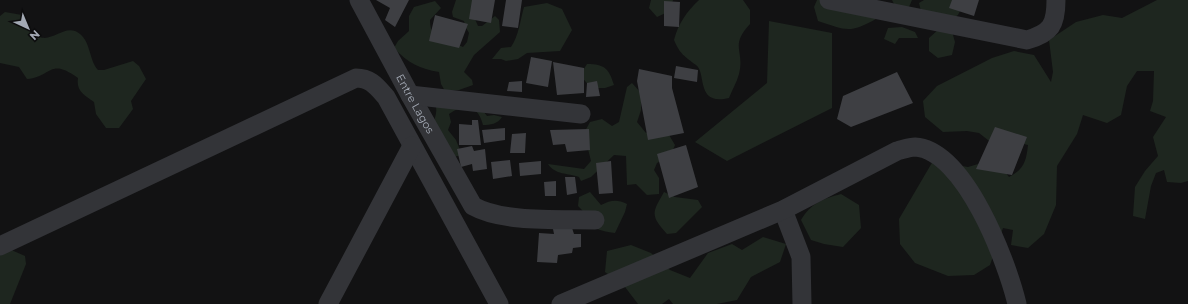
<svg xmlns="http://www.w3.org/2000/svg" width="1188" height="304" font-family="Montserrat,sans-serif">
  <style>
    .green { fill: #1e261f }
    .building { fill: #3e3f43 }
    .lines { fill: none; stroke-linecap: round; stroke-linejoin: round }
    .minor { stroke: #333438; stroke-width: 19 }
    .labels { text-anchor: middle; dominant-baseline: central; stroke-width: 3.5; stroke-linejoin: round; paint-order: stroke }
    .street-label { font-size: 11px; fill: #a3a9b4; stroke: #0d0d0e }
  </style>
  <rect width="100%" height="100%" fill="#121213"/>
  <path class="green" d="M456 0H476L474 17 478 26H482L495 16 499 20 500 32 474 55 464 72 472 80 473 85 459 90 445 91 441 84 439 72C420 69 408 63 394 48L398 41 409 31V16L414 7 435 1 441 8 430 20C430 42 446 39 463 47L467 42 469 33 465 26 464 21 453 17 452 12Z
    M651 0H673L670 11 657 17 649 8Z
    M699 0H743L750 10V24C729 47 745 50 739 74 737 82 732 90 729 98 695 106 707 73 696 65 684 56 680 54 674 40 678 24 687 11 699 0Z
    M817 0H876V19C849 34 846 30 818 21L814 7Z
    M892 0H912L909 7 895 6Z
    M924 0H957L962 7 958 15 953 18 951 28 955 42 952 55 938 58 929 51V38L939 29 921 11 919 3Z
    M1157 0H1188V181L1181 183 1167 182 1164 170 1156 173 1151 186 1145 219 1133 216 1135 187 1145 171 1158 156 1153 137 1166 117 1150 111 1153 101 1154 71H1137L1127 86 1121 115 1107 123 1083 115 1077 134 1057 166 1056 205 1044 234 1028 248 1011 245 1013 230 1003 228 990 265 974 275 948 276 915 263 900 244 899 219 933 161 968 167 988 161 1002 168 1009 177C1024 169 1026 162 1028 145L1015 142 993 144 979 133 967 131 943 132 925 117 923 101 937 86 992 58 1014 51 1034 55 1051 82 1053 72 1049 40 1076 22 1103 15 1122 18Z
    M547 3 562 9 572 30 560 51 527 53 518 59 506 61 501 59H492L501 48 511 47C519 35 520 21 524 7Z
    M5 12 22 15C44 63 60 18 80 34 91 43 89 60 98 70H104L133 61 139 66 146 79 131 101 133 109 119 128H106L96 114 94 102C84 95 76 91 78 78 49 57 52 77 27 79L19 67 0 63V16Z
    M769 21 832 33V108L727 161 695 142 767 83Z
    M902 27 915 32 918 38H899L895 44 884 39 888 28Z
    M587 64C605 64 609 69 614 85L605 88H591L580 75Z
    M632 83 641 93V110L637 122 646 133 656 125 669 135 675 145 671 155 657 163 654 170 659 178V194L647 195 636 184 627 185 626 156 614 155 591 177 581 181 579 177C568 173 555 175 548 164L584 169 591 161 584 133 590 122 602 119 612 126 619 122 627 87Z
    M473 98 487 116 494 115 502 117C498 124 490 125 483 125 478 105 465 103 449 114L451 122 448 130 456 140 462 155 454 157C450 145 439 140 435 128 432 118 439 115 435 103H444Z
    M590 192 601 205C611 200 617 199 627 204L625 212 615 233C585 229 597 224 578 206L579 197Z
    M664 192 675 197 698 200 702 207 676 233 667 234C650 215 652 213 664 192Z
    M841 194 859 205 861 228 843 247 824 244 811 240 801 220C811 203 823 199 841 194Z
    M763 237 786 244 780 262 751 277 737 300 717 304H673L669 299 662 304H638L625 287 605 272 607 251 631 245 651 253 670 270 690 278 708 253 732 244 742 250Z
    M0 245 25 256 26 264 10 304H0Z"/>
  <path class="building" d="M376 0H409L395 27 385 20 390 8Z
    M472 0H495L491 23 469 19Z
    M506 0H522L518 28 502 26Z
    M952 0H979L974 16 949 8Z
    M664 1 680 2 679 27 664 26Z
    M435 15 468 24 459 48 429 41Z
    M531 57 552 61 548 87 526 83Z
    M553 62 584 68V93L557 95Z
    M676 66 698 70 697 82 674 78Z
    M639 69 672 76V88L684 133 648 140 637 81Z
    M897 72 913 103 851 127 837 119 843 96Z
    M522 81V92L507 91 509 82Z
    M597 81 600 96 586 97 587 83Z
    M472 120H478L481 145H459V124L472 125Z
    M995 127 1027 137 1012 175 976 169Z
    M505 128V140L484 143 482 130Z
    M589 129 590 150 567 152 565 144 553 145 550 130Z
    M526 133 525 153H510L512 134Z
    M686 145 698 187 669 198 657 154Z
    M472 146 474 151 485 149 487 169 473 171 472 164 461 167 457 149Z
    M510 160 512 176 493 179 491 162Z
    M541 161V174L520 176 519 163Z
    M611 161 613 193 599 194 596 163Z
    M565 177H575L577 193 567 195Z
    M556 181V196H545L544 182Z
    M572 228 574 234H581V247L573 248 572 253 558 255 557 263 537 262 539 233 554 234 553 229Z"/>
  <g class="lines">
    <g class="minor">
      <path id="s1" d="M359 0 410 95 473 206C503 223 560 219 595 220"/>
      <path d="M829 0 1027 40C1051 33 1056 25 1056 0"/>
      <path d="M410 95 581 114"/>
      <path d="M783 210 801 257 802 304"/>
      <path d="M0 246 356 78C371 78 377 87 386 97L499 304"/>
      <path d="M328 304 412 146"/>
      <path d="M561 304 783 210 897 151C902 150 909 147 915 147 965 150 1007 262 1017 304"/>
    </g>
  </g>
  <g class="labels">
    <g class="street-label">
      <text stroke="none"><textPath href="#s1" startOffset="118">Entre Lagos</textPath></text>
    </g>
  </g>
  <g transform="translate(28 28) rotate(136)" stroke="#0d0d0e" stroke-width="3" paint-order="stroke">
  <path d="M0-3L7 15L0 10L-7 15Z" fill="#a3a9b4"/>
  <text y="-6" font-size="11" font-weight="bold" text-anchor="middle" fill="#a3a9b4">N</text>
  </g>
</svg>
